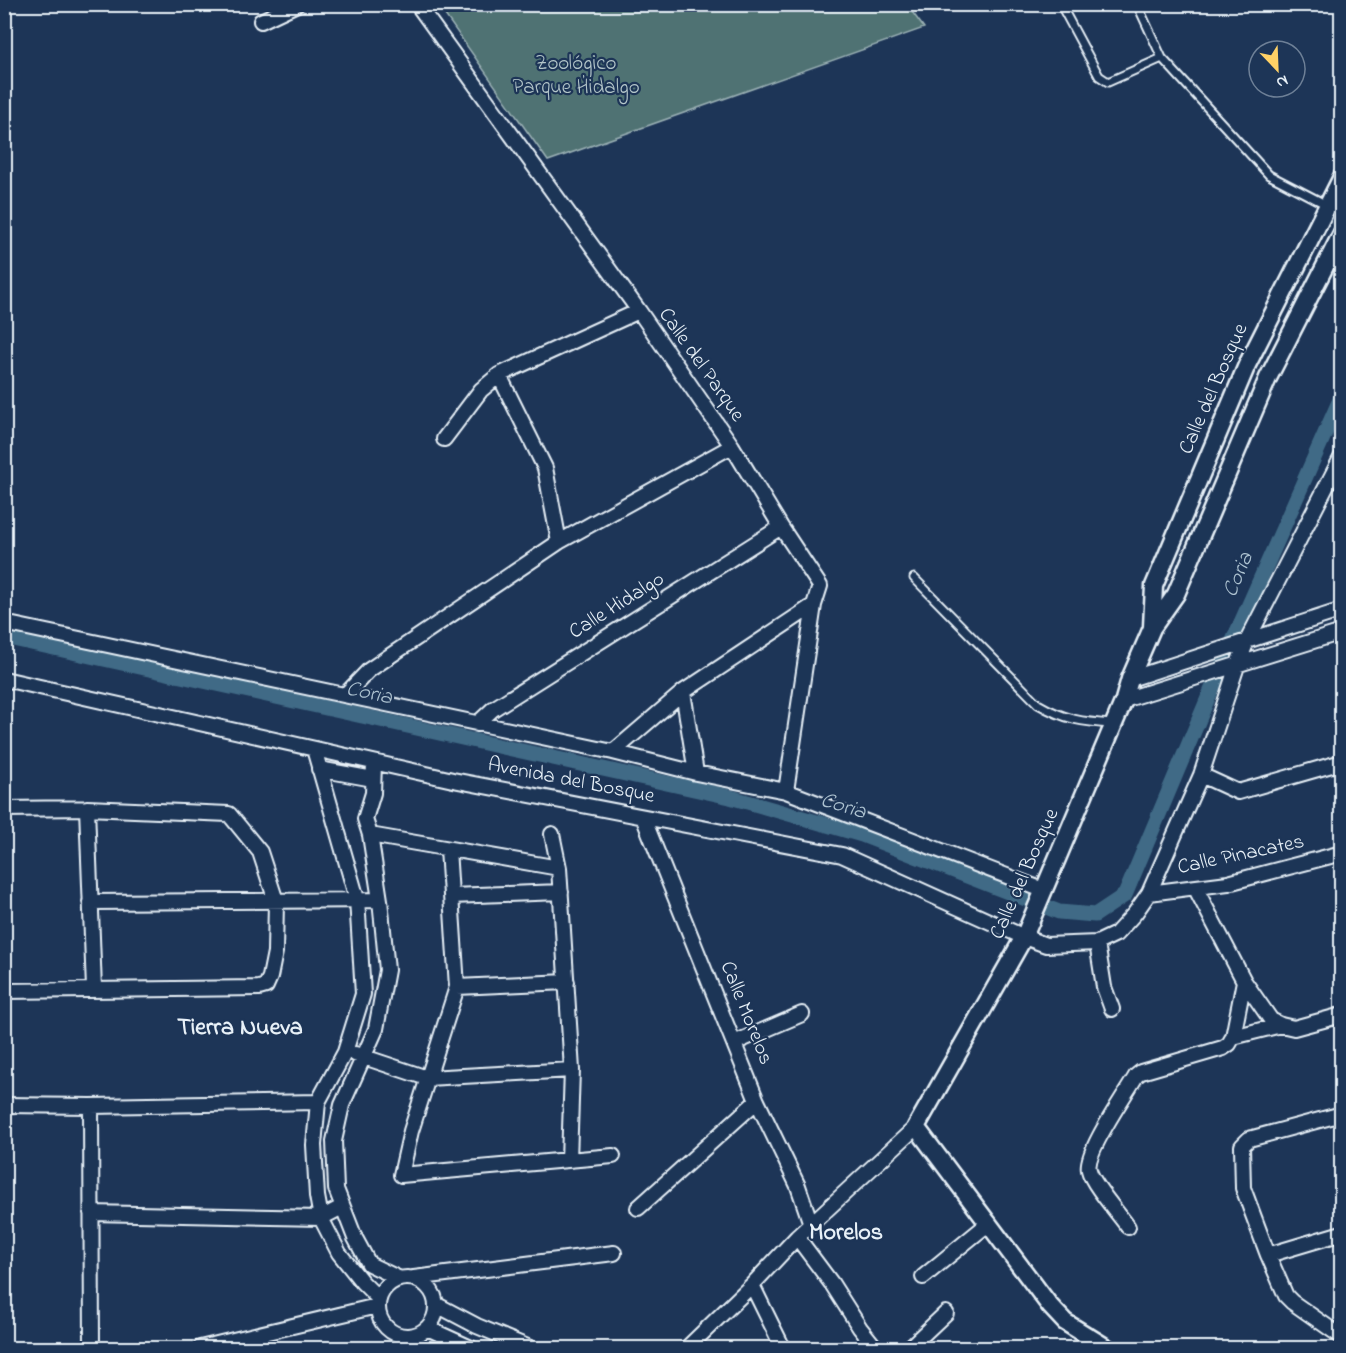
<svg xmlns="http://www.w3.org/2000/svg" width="1346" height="1353" font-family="'Indie Flower',sans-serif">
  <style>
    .green { fill: #507273; stroke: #9cb2b6; stroke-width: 1.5 }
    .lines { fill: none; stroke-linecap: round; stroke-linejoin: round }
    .canal { stroke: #406b86; stroke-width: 15 }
    .service-casing { stroke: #e8f1f8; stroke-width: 11 }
    .minor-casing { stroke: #e8f1f8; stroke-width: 18 }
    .tertiary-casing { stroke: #e8f1f8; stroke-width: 21 }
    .service { stroke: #1d3557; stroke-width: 7 }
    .minor { stroke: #1d3557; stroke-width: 14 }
    .tertiary { stroke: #1d3557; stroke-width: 16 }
    .labels { text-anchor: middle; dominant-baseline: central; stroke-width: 4.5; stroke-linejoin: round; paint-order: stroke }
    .park-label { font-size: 21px; fill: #b3c5c9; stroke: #1d3557 }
    .street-label { font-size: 21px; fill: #e8f1f8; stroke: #1d3557 }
    .water-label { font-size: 22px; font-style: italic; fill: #adc2d0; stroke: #1d3557 }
    .quarter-label { font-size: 24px; font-weight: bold; fill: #e8f1f8; stroke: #1d3557 }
  </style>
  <rect width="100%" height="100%" fill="#1d3557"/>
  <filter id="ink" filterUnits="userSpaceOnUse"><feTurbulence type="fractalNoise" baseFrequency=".0167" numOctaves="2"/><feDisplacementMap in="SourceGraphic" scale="12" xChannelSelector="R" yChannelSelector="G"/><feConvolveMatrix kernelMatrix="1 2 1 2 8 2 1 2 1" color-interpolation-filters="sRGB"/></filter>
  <g filter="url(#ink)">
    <path class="green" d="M907 5 924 28 548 161 438 5Z"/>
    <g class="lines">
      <path class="canal" d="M4 637 730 797 862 835 1059 912 1095 915 1125 895 1216 679 1342 395"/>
      <defs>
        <path id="service" d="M1066 4 1063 9 1099 76 1108 82 1162 58 1269 175 1327 205
          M1137 4 1162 58
          M914 578 1038 704C1065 720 1083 722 1113 724"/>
        <path id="minor" d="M417 4 639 311 732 446 781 527 820 586 814 605 786 791
          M261 21 297 4
          M499 375 545 468 559 542
          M444 439 481 390 499 375 639 311
          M4 623 613 752 696 773 786 791 1043 890
          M4 679 453 780 842 855 1024 937 1046 945 1097 943 1116 934 1135 913 1149 893 1201 775 1237 666 1247 641 1342 456
          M1130 679 1342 610
          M683 692 696 773
          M345 695 369 670 559 542 732 446
          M1124 700 1342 632
          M477 724 493 709 781 527
          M314 749 357 899 363 994 345 1052 318 1102 314 1145 317 1196 321 1218 339 1253 362 1282 378 1298
          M613 752 683 692 814 605
          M374 763 373 793 365 819 370 835 380 900 387 970 376 1029 342 1105 334 1141 336 1189 355 1238 369 1264 398 1278
          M319 769 373 779
          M1201 775 1238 792 1342 762
          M87 808 94 989
          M4 809 87 808 229 814 260 852 276 901 275 952 270 977 266 986 259 988 4 991
          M643 817 757 1101 798 1186 811 1224
          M552 834 559 868 572 1070 569 1160
          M370 835 559 868
          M448 849 457 987 411 1131 401 1175 613 1156
          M1196 889 1244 981 1271 1020 1281 1025 1294 1028 1342 1015
          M1149 893 1228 883 1342 853
          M451 896 561 892
          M90 902 380 900
          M1097 943 1104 987 1112 1009
          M457 987 567 982
          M1233 1037 1281 1025
          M734 1043 802 1014
          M355 1054 427 1078 572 1070
          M4 1105 91 1106 318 1102
          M91 1106 92 1348
          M1342 1114 1249 1139 1242 1146 1243 1188 1268 1255 1286 1296 1292 1302 1342 1337
          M638 1208 757 1101
          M91 1213 321 1218 342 1207
          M1128 1227C1119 1214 1092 1184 1089 1170 1084 1153 1126 1094 1136 1076L1141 1072 1223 1048 1229 1044 1233 1037 1244 981
          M797 1237 832 1284 860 1328 876 1348
          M1268 1255 1342 1233
          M923 1277 989 1223
          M378 1307a29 29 0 1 1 58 0a29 29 0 1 1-58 0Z
          M414 1278 614 1253
          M752 1285 783 1348
          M437 1305 477 1326 530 1348
          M427 1328 471 1348
          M200 1348 377 1306
          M687 1348 752 1285 797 1237 916 1127
          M909 1348 946 1313"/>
        <path id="tertiary" d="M1152 627 1154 586 1247 365 1342 177
          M1107 1348 1065 1322 1050 1306 916 1127 1024 937 1124 700 1130 679 1152 628 1176 594 1268 378 1342 233"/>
      </defs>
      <use href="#service" class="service-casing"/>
      <use href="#minor" class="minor-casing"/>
      <use href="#tertiary" class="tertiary-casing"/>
      <use href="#service" class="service"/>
      <use href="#minor" class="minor"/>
      <use href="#tertiary" class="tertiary"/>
    </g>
  </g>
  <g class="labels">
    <g class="park-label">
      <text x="576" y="64">Zoológico<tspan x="576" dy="24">Parque Hidalgo</tspan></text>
    </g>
    <g class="street-label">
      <text transform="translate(701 365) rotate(55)">Calle del Parque</text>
      <text transform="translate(1214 389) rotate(-66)">Calle del Bosque</text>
      <text transform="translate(617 606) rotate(-32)">Calle Hidalgo</text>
      <text transform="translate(571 781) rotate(11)">Avenida del Bosque</text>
      <text transform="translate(1241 855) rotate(-12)">Calle Pinacates</text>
      <text transform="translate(1025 874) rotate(-66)">Calle del Bosque</text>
      <text transform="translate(746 1013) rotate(68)">Calle Morelos</text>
    </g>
    <g class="water-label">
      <text transform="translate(1239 575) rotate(-67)">Coria</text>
      <text transform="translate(369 694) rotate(12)">Coria</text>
      <text transform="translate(843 807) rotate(17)">Coria</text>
    </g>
    <g class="quarter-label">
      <text x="240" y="1028">Tierra Nueva</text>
      <text x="846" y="1233">Morelos</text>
    </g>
  </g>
  <rect width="1346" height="1353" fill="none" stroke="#1d3557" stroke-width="24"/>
  <rect x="12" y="12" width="1322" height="1329" fill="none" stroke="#e8f1f8" stroke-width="2" filter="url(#ink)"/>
  <g transform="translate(1277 69) rotate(157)"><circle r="28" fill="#1d3557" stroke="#6e8097" stroke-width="1.5"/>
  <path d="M0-4.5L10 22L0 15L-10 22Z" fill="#ffd166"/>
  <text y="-9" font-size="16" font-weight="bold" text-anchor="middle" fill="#e8f1f8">N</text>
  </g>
</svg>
